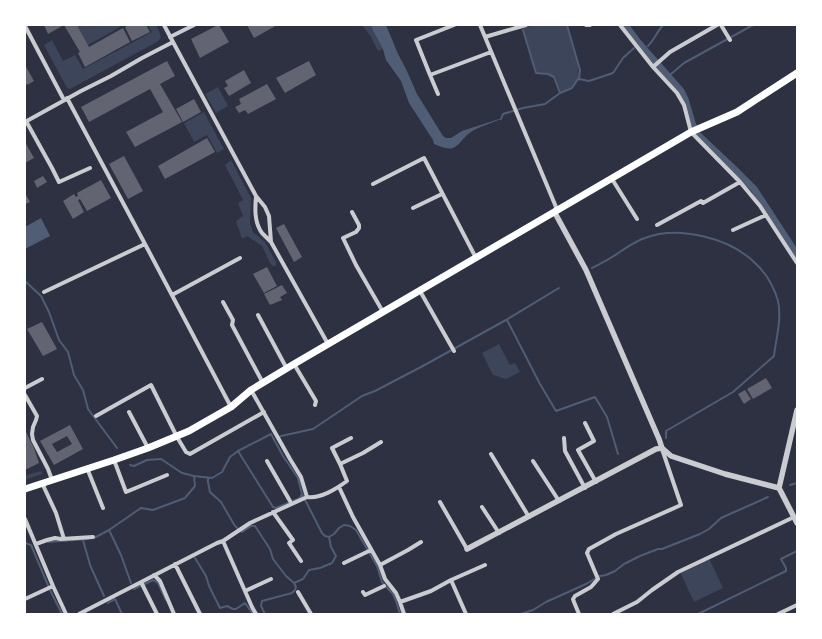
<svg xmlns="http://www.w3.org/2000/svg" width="822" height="639" font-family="'IBM Plex Serif',serif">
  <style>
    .green { fill: #3c4559 }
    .water { fill: #4f5d75 }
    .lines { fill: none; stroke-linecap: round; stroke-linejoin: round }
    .stream { stroke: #4f5d75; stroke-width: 2 }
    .canal { stroke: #4f5d75; stroke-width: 7 }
    .building { fill: #626471; fill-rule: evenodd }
    .minor { stroke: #caccd0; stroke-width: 4 }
    .tertiary { stroke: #caccd0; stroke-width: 5.5 }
    .primary { stroke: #fff; stroke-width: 7 }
  </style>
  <rect width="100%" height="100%" fill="#2d3142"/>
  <path class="green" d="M77 25H119L120 27 88 45Z
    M148 25H156L159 31 161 38 157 42 70 89 67 88 44 45 52 40 63 61 75 55 83 69 152 32Z
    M362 25H371L373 31 383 49 378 51 371 37Z
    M534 25H567C570 37 582 69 578 81 575 88 568 91 561 93L555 77 548 74 536 73 523 28Z
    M218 87 228 106 216 113 205 94Z
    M204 112 224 149 217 153 207 135 194 142 184 123Z
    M231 160 251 198 250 223 253 232 265 242 276 262V266H273L270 263 262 246 247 236 242 239 236 221 243 216 238 203 243 200 225 165Z
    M499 344 510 365 515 363 520 372 506 379 493 375 482 353Z
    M42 471V474L25 480V476L30 474Z
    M709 558 723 588 694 602 680 572Z"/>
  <path class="water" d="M371 25H386L398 54 406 69 417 94 443 136 446 138H451L462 131 499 119H501C490 124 476 127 467 135 463 139 457 147 453 148 447 150 440 146 434 144L433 140 409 103 401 81 386 60 383 49 373 31Z
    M41 218 50 236 25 249V227Z"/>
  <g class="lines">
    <path class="stream" d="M567 25 580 70 579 79
      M523 30 536 73 548 74 554 77 560 93
      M648 46C654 40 657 32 663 25
      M670 75 684 63 753 25
      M501 119 503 114 523 108 545 104 560 93 572 88 577 80 579 79 589 81 613 73 623 58 634 48
      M592 268C602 263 612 258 621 251 629 246 636 241 645 238 678 225 730 238 755 263 766 273 774 287 778 301 782 318 776 339 774 356L733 392 666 431V438
      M25 281 41 296 49 312 59 340 68 352 74 375 83 390 88 409 117 448
      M507 320 540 384 556 411 595 397 607 417 618 454
      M278 438 281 436 313 429 362 396 375 391 421 367 506 320 559 288
      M238 451 273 507 276 508 300 498 302 494
      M130 465 134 466 147 460 161 459 182 473 194 476 212 478 222 472 230 457 238 451 271 434 283 456 298 478 302 494 322 533 325 536 329 537 334 534 339 528 344 525 350 526 356 530 377 566 382 582 393 594 396 601 400 614
      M208 478V482L210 492 221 502 235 526 242 532 251 526H255L270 549 273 559 286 576 294 583 296 587 295 590 292 593 262 601 261 606 265 614
      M790 485 797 483
      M94 538 109 530
      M83 540 90 565 104 596
      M48 542 88 539
      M25 543 31 545 50 590 62 614
      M195 558 206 576 209 586 220 608 227 606 233 609H236L245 603 253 614
      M131 583 121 555 109 530 141 508 153 510 185 498 195 486 194 476
      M294 583 303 579 309 570 320 568 332 563 336 556 331 547 329 537
      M145 584 153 580 158 583 166 600
      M134 589 140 586
      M108 603 115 599 122 614
      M521 614 533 610 546 602 586 584 600 576 606 575 615 571 624 564 640 556 658 549H662L700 534 709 529 721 518 768 497
      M698 614 786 571V568L781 559 797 551"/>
    <path class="canal" d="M625 25 637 41 681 91 685 99 693 126 698 135 734 169 754 189 797 255"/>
  </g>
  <path class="building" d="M44 25H64L48 34Z
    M64 25H77L89 47 123 28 130 42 85 67 78 53 80 52Z
    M129 25H146L150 32 132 41 125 27Z
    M218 25H219L229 42 200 58 191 39Z
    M247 25H277L254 38Z
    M167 61 175 76 160 84 182 122 135 147 126 132 163 112 150 89 89 122 81 107Z
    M309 61 316 75 285 93 276 78Z
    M25 65 34 81 27 85 25 82Z
    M244 70 251 83 229 96 224 88 228 86 225 81Z
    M267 84 276 99 248 114 245 110 239 113 235 107 241 104 239 99Z
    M194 99 201 112 183 122 176 109Z
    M207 138 215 152 165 179 158 166Z
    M25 142 34 158 25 163Z
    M124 156 143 191 128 199 109 164Z
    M43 176 47 182 37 188 34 181Z
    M101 180 111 198 87 211 80 199 78 200 84 212 73 219 63 201 74 194 76 197 78 196 77 193Z
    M25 193 30 202 25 204Z
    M284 224 302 257 294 262 276 228Z
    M267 267 277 286 264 293 253 274Z
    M282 285 287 293 280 297 282 300 270 305 264 294Z
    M42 322 57 349 43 356 27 329Z
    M766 378 772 388 753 399 747 389Z
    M745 390 751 399 744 404 738 394Z
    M70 425 83 449 54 465 40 441ZM67 436 72 444 57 452 52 444Z
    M25 430 34 448 39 463 25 470Z"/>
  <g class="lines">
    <path class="minor" d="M454 25 416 40 430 75 491 52
      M480 25 556 207 555 211
      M586 25H590
      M620 25 653 67 677 93 684 105 691 132 740 182 760 206 797 263
      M721 25 730 40
      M25 26 64 100
      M170 37 194 25
      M485 37 526 25
      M173 42 256 196 265 207 269 216 271 242
      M653 67 670 52 717 25
      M430 75 438 94
      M67 98 145 244 231 407
      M26 121 52 168 59 182 90 168
      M25 122 81 91 111 76 142 58 173 42 164 25
      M612 179 637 219
      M373 184 424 158 476 258
      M256 196C255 208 254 222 262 233 265 236 268 239 271 242L328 344
      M413 208 442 194
      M352 212 359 225V228L356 232 343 238 356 265 383 312
      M657 225 701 201 703 203 740 182
      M733 230 766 215
      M420 291 454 351
      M44 292 145 244
      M172 295 240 258
      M223 302 233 320 232 325 263 383
      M258 315 287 369
      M294 364 316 401 315 405
      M25 388 42 379
      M251 390 290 459 301 477 307 497
      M25 395 37 416 36 420 33 427 32 434 33 440 48 469 52 480
      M129 412 148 448
      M96 416 151 385 177 437 186 452 190 454 264 412
      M585 423 594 441 578 450 596 482
      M564 438 565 451 585 488
      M491 454 529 517
      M114 460 126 492 167 475
      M267 461 290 501
      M533 461 559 501
      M340 464 332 448 351 438
      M87 468 103 508
      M42 483 56 513 64 539
      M339 487 353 517 380 565 385 579 396 593 400 602 404 614
      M440 502 467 549
      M482 507 499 533
      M273 512 293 540 289 543 301 561
      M25 519 53 586 66 614
      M223 541 252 607 256 614
      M36 544 47 540 55 538 61 539 93 537
      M344 563 371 550
      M175 564 200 614
      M380 565 408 550 421 542
      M154 575 160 581 174 614
      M451 580 466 614
      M141 582 157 614
      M245 591 271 579
      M298 592 311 614
      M363 592 365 595 384 586
      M25 599 53 586
      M400 602 431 591 451 580 485 565
      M79 614 217 543 223 541 250 523 307 497C321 499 336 489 347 481L340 464 363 453 381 442
      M579 614 574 602 573 599 575 596 591 587 598 579 587 553 589 549 616 534 681 505 662 449
      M613 614 637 602 652 590 678 572 794 517
      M778 614 797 605"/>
    <path class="tertiary" d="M555 213 586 270 659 439 662 448
      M797 410 779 488 797 523
      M467 549 656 449 662 448 671 456 725 474 779 488"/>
    <path class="primary" d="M25 489 114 460 148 448 189 431 231 407 251 390 294 364 691 132 737 112 797 73"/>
  </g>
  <rect width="822" height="639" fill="none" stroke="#ffffff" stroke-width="52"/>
</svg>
